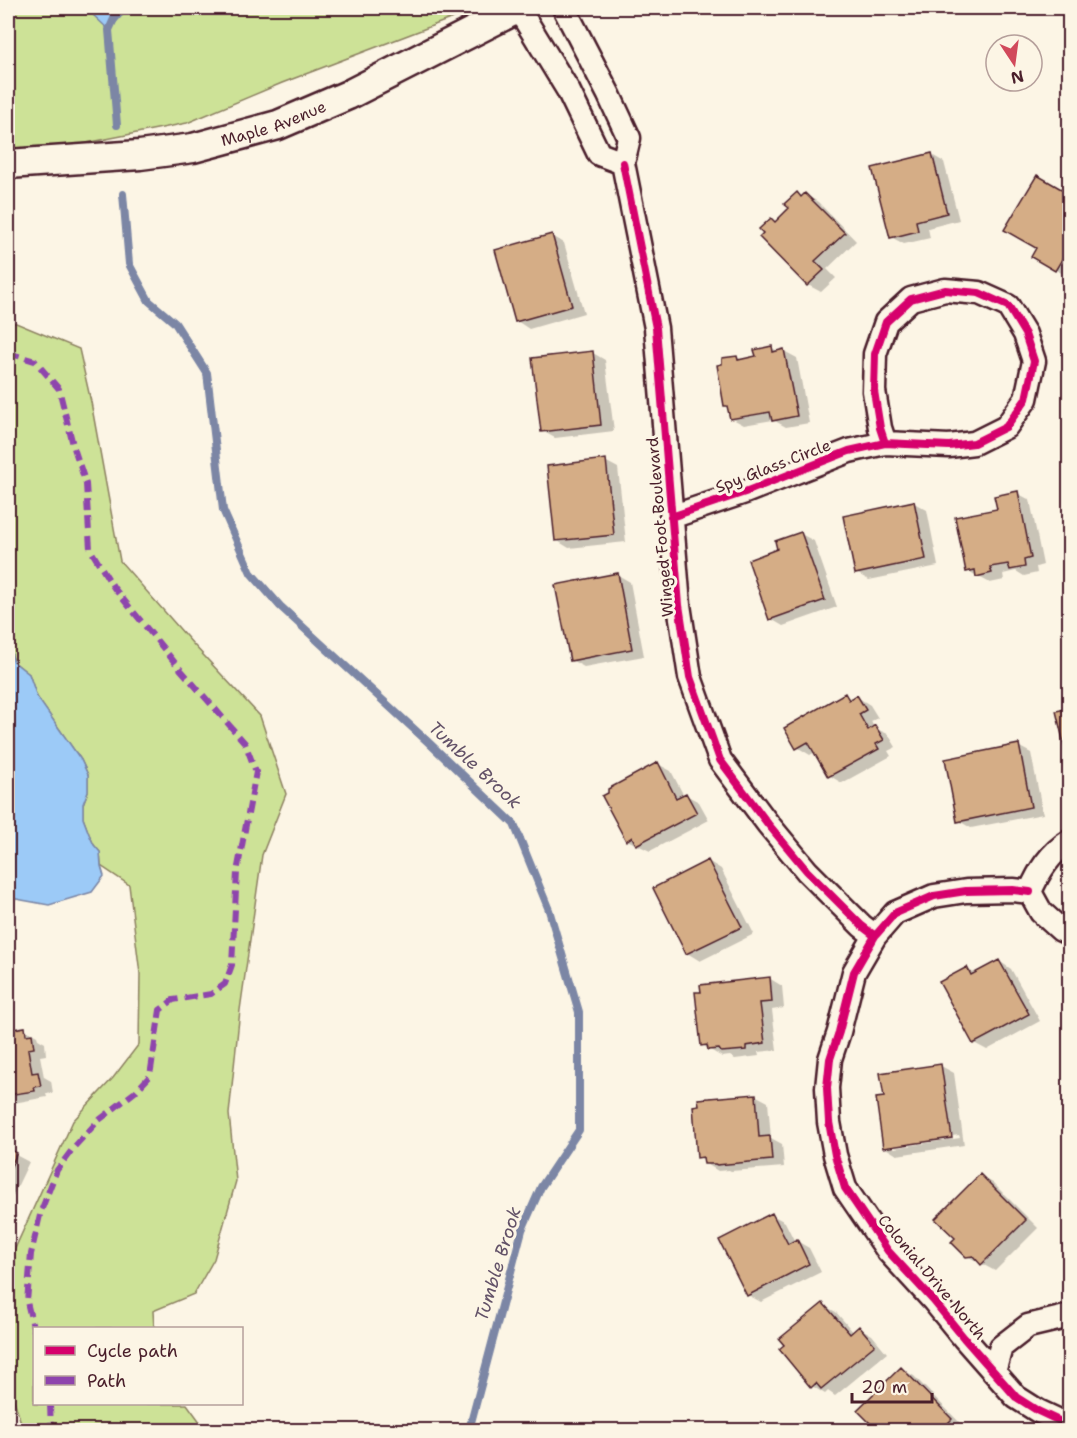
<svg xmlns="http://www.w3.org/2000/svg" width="1077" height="1438" font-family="'Shantell Sans',sans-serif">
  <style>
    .green { fill: #cde297; stroke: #8c8061; stroke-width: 1.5 }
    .water { fill: #9ccaf7; stroke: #7b86a5; stroke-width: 1.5 }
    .shadow { fill: #0003; fill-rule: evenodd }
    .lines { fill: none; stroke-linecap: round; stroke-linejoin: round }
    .stream { stroke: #7b86a5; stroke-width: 8 }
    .building { fill: #d5ad86; stroke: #4a1f2b; stroke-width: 1.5 }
    .minor-casing { stroke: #4a1f2b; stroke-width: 27 }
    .tertiary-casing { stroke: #4a1f2b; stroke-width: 33 }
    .minor { stroke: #fcf5e5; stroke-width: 22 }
    .tertiary { stroke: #fcf5e5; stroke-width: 28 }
    .quiet { stroke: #8e44ad; stroke-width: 6; stroke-dasharray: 12 6; stroke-linecap: butt }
    .cycleway-casing { stroke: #fcf5e5; stroke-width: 11 }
    .cycleway { stroke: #d6006c; stroke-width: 8 }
    .labels { text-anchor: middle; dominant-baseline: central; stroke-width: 6; stroke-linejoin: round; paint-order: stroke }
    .street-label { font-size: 16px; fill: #4a1f2b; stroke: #fcf5e5 }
    .water-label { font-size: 18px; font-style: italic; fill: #635268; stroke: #fcf5e5 }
  </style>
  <rect width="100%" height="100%" fill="#fcf5e5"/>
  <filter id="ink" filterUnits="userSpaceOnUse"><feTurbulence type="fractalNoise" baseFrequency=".0167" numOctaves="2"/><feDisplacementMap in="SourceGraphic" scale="12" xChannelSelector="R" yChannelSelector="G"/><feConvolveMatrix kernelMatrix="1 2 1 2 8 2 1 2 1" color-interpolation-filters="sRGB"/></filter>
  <g filter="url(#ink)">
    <path class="green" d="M8 8H479L282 83 187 123 81 144 8 151Z
      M8 323H16L79 349 91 402 120 561 193 644 260 716 286 794 262 855 240 1010 229 1114 236 1181 214 1259 194 1294 153 1311 154 1328H34V1404H187L206 1430H22L21 1423 8 1380V1264L73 1121 113 1078 139 1044 140 974 129 885 101 866 100 852 94 845 89 834 83 818V804L88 791V775L81 760 37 697 29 674 14 662 8 643Z"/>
    <path class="water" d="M92 8H132L128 9 109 30 91 13Z
      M8 643 14 662 29 674 37 697 81 760 88 775V791L83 804V818L89 834 94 845 100 852 101 866 104 876 92 892 49 905 11 898 8 895Z"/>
    <path class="shadow" d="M932 155 944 162 959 220 928 228 930 238 904 244 891 237Z
      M797 194 802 197 805 194 818 202 856 241 827 269 836 278 821 292 808 285 761 237 771 219 776 222 791 208Z
      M1070 196V274L1068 277 1033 256Z
      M551 235 564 243 584 313 529 329 517 321Z
      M772 348 779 352 784 351 797 358 809 423 786 427 773 420 744 425 731 418 729 408 726 405 737 357 742 360 757 357Z
      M593 353 605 360 614 431 555 438 542 431Z
      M1070 456V467L1064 464Z
      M605 461 618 468 626 542 569 548 556 540Z
      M1017 493 1030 500 1043 565 1036 567 1037 573 1024 576 1016 571 1003 574 1004 580 990 583 968 571 998 510Z
      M914 503 927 510 938 566 869 580 856 573Z
      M801 534 814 541 837 607 783 626 771 619 779 550Z
      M618 575 630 582 644 656 584 667 571 660Z
      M845 695 853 700 857 697 870 705 878 718 871 721 874 728 888 734 896 747 888 751 891 756 842 783 830 776 815 752 810 755 797 747Z
      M1018 746 1031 753 1043 814 971 828 959 821Z
      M658 764 671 771 684 796 686 795 699 802 709 820 650 851 627 840 609 794Z
      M708 861 721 869 754 934 700 961 687 953Z
      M999 961 1011 969 1040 1021 987 1050 974 1043 967 969 976 974Z
      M769 978 782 986 784 1008 772 1010 777 1050 758 1052 759 1056 735 1059 730 1056 722 1057 702 1045 703 993Z
      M24 1029 37 1036 38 1039 45 1043 46 1055 40 1056 44 1077 51 1081 53 1093 46 1094 47 1097 8 1104V1030Z
      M941 1066 954 1073 964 1145 897 1155 884 1147 886 1098ZM959 1135 960 1138 894 1148V1145Z
      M755 1095 768 1102 771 1138 782 1144 784 1167 731 1171 729 1170 718 1171 705 1163V1161L699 1157Z
      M8 1151 29 1162 8 1206Z
      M980 1176 993 1183 1038 1228 995 1271 967 1256 957 1238Z
      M772 1215 785 1222 795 1242 797 1241 809 1248 821 1272 761 1302 748 1295Z
      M823 1305 836 1312 854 1333 860 1328 872 1335 887 1353 835 1396 828 1391 825 1394 812 1386Z
      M901 1369 914 1376 964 1427 960 1430H879L859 1410Z"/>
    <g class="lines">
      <path class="stream" d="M117 125 109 30 119 8
        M123 194 129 264 149 301 175 323 207 373 223 510 251 573 280 606 427 741 514 824 549 910 579 1012V1130L541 1187 522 1230 469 1430"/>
    </g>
    <path class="building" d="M932 153 947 213 916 221 918 231 890 238 872 168Z
      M1037 175 1070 194V246L1055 271 1031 257 1036 248 1004 230Z
      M797 192 801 197 805 193 845 233 815 261 824 270 807 286 759 237 763 233 759 229 771 218 775 222 789 208 784 204Z
      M552 234 572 306 515 322 495 250Z
      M772 346 773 352 784 349 797 416 772 421 770 412 730 419 727 406H724L717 365 722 364V358L737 356 738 360 756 356 754 350Z
      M593 351 601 425 541 432 532 358Z
      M606 459 614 535 555 541 547 466Z
      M1018 491 1031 558 1024 560 1025 567 1010 570 1008 564 990 567 992 573 976 577 975 570 966 572 955 517 997 509 994 496Z
      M914 501 926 559 855 574 843 516Z
      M801 532 825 600 769 620 748 560 777 549 775 541Z
      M618 573 632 649 570 661 555 585Z
      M845 693 849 700 857 695 866 710 859 714 868 730 875 725 884 740 876 744 879 749 828 777 808 742 796 749 784 728Z
      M1070 708V769L1056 711Z
      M1019 744 1031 807 957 822 945 759Z
      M658 762 676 798 686 793 697 813 636 845 632 837 626 841 602 796 608 793V789Z
      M708 860 742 927 686 954 653 888Z
      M999 960 1029 1014 973 1044 939 982 967 967 971 975Z
      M770 977 772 1002 760 1003 765 1043 746 1046V1050L721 1052 719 1049 708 1050 707 1045 701 1046 695 992H701L700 985Z
      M25 1027 26 1035 32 1034 34 1048 28 1049 32 1073 38 1072 41 1086 34 1087 35 1091 8 1095V1030Z
      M941 1064 952 1138 883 1148 876 1098 884 1097 880 1073Z
      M756 1094 759 1137 770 1136 772 1160 717 1165 715 1164H704L703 1157 697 1158 693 1106 699 1105 698 1099Z
      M8 1149 17 1153 8 1173Z
      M980 1174 1026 1220 981 1265 973 1256 966 1257 951 1242 955 1238 935 1219Z
      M772 1213 788 1244 797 1239 809 1264 747 1296 719 1240Z
      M823 1303 850 1334 859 1326 875 1345 821 1389 816 1383 811 1388 779 1349 784 1345 779 1339Z
      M901 1367 952 1419 941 1430H877L857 1410Z"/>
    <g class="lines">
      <defs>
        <path id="minor" d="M518 8 568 90 599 154 623 163 629 138 609 95 564 8
          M623 163 656 328 679 605 690 677 720 760 768 824 807 871 862 926 875 936
          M671 517 745 492 849 451 885 443 949 446 974 443 1006 427 1026 399 1034 361 1025 334 1008 306 979 293 945 290 911 299 886 322 875 354 874 391 880 428 885 443
          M1070 841C1050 853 1039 871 1030 892L1041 912 1061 930 1070 934
          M1030 892 1013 890 966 891 934 896 895 913 875 936 854 972 839 1032 830 1059 827 1088 829 1122 835 1155 845 1188 888 1251 933 1300 964 1338 1016 1397 1038 1411 1070 1426
          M994 1372 1001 1347 1028 1326 1070 1316"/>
        <g id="tertiary">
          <path id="s1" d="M8 164 140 155 193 148 278 125 348 95 519 8"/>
        </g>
      </defs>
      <use href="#minor" class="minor-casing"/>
      <use href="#tertiary" class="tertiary-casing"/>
      <use href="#minor" class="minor"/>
      <use href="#tertiary" class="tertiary"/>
      <path class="quiet" d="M8 353 35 361 59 389 73 445 86 484 90 549 114 588 181 670 245 743 256 772 237 872 232 965 225 984 211 994 173 1000 160 1010 150 1076 135 1092 98 1121 74 1147 57 1170 41 1211 31 1254 27 1302 34 1331
        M50 1404 51 1430"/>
      <defs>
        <path id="cycleway" d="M623 163 656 328 679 605 690 677 720 760 768 824 807 871 862 926 875 936
          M671 517 745 492 849 451 885 443 949 446 974 443 1006 427 1026 399 1034 361 1025 334 1008 306 979 293 945 290 911 299 886 322 875 354 874 391 880 428 885 443
          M1030 892 1013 890 966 891 934 896 895 913 875 936 854 972 839 1032 830 1059 827 1088 829 1122 835 1155 845 1188 888 1251 933 1300 964 1338 1016 1397 1038 1411 1070 1426"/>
      </defs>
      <use href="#cycleway" class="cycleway-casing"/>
      <use href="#cycleway" class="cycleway"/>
    </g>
  </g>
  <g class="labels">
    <g class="street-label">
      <text stroke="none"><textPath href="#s1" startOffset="270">Maple Avenue</textPath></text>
      <text transform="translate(773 466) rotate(-21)">Spy Glass Circle</text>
      <text transform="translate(660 527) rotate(-95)">Winged Foot Boulevard</text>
      <text transform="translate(932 1277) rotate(50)">Colonial Drive North</text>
    </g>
    <g class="water-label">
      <text transform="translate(475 765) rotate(43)">Tumble Brook</text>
      <text transform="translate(498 1264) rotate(-73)">Tumble Brook</text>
    </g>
  </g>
  <rect width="1077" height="1438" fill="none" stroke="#fcf5e5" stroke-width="30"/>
  <rect x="15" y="15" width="1047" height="1408" fill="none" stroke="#4a1f2b" stroke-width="2" filter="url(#ink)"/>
  <rect x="33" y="1327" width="210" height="78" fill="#fcf5e5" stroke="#b59f9b" stroke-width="1.5"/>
  <rect x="45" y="1346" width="30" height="9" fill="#d6006c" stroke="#b59f9b" stroke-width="1.5"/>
  <text x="87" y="1357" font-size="18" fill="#4a1f2b">Cycle path</text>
  <rect x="45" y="1376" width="30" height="9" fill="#8e44ad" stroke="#b59f9b" stroke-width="1.5"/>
  <text x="87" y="1387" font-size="18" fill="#4a1f2b">Path</text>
  <g transform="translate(1014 63) rotate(167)"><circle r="28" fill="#fcf5e5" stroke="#b59f9b" stroke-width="1.5"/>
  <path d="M0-4.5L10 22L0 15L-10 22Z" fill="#d1495b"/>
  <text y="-9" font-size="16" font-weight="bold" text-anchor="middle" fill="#4a1f2b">N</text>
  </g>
  <path d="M852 1393v9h80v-9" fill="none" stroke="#4a1f2b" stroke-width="3"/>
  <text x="861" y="1393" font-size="18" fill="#4a1f2b" stroke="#fcf5e5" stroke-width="4.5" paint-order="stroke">20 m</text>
</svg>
